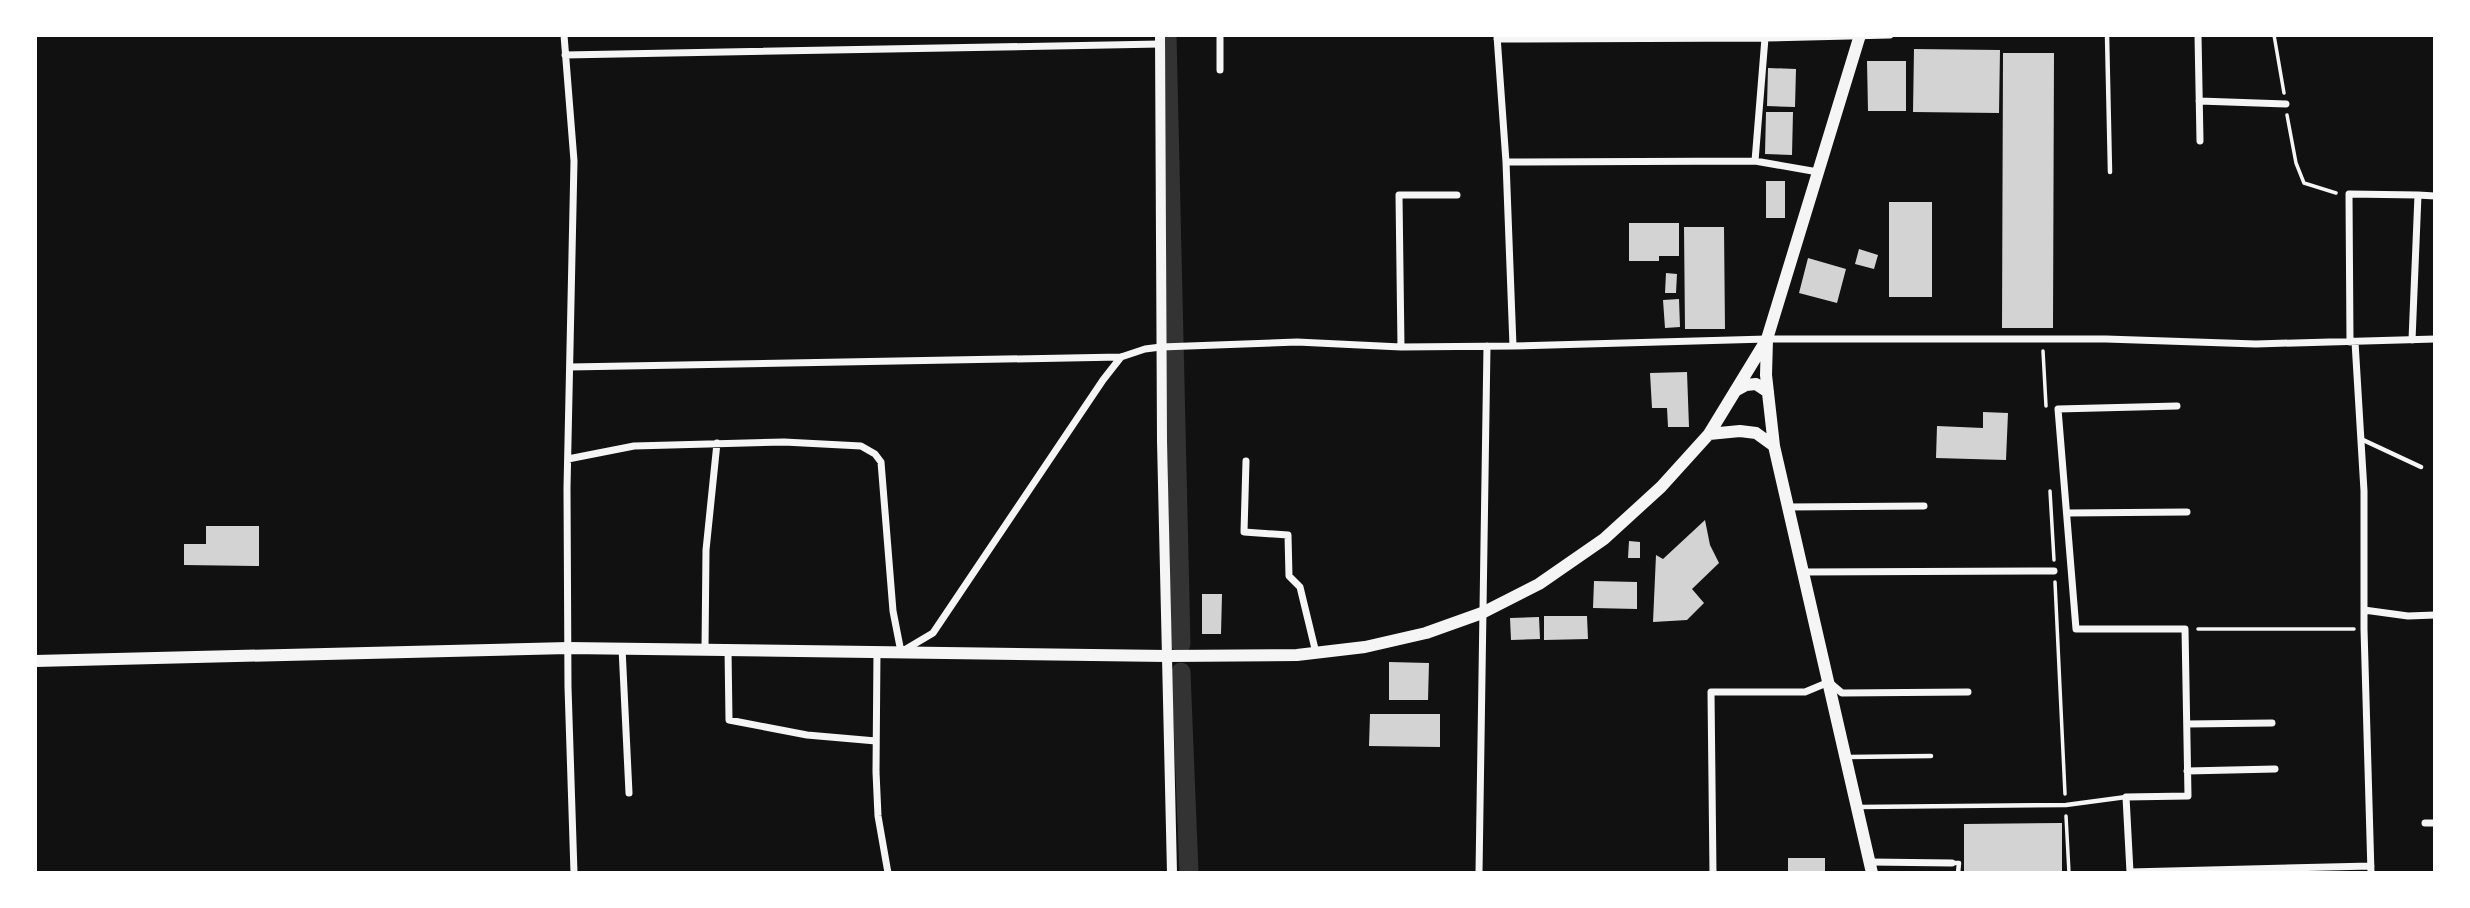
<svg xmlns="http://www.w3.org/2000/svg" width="2470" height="908" font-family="'Archivo Narrow',sans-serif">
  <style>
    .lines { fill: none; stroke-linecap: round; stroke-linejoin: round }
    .canal { stroke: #333; stroke-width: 19 }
    .building { fill: #d3d3d3 }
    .path { stroke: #f5f5f5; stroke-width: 3.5 }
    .service { stroke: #f5f5f5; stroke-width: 4.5 }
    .minor { stroke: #f5f5f5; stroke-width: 7 }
    .tertiary { stroke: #f5f5f5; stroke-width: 10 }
    .secondary { stroke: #f5f5f5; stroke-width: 12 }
  </style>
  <rect width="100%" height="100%" fill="#111"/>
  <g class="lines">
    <path class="canal" d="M1167 35 1181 644
      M1181 672 1189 873"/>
  </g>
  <path class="building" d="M1914 49 2000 50 1999 113 1913 112Z
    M2003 53H2054L2053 328H2002Z
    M1867 61H1906V111H1868Z
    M1768 68 1796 69 1795 107 1767 106Z
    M1766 112H1793L1792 155 1765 154Z
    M1766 181H1785V218H1766Z
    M1889 202H1932V297H1889Z
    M1629 223H1679V256H1659V261H1629Z
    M1684 227H1724L1725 329H1685Z
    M1859 249 1878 255 1874 269 1855 264Z
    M1808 258 1846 269 1837 303 1799 293Z
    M1666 273 1677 274 1676 293H1665Z
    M1679 299 1680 327 1665 328 1663 300Z
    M1687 372 1689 427H1668L1667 408H1652L1650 373Z
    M1983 412 2008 413 2006 460 1936 458 1937 426 1983 428Z
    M1705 520 1710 545 1719 563 1692 589 1704 603 1687 620 1653 622 1656 555 1663 559Z
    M206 526H259V566L184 565V544H206Z
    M1629 541 1640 542V558H1628Z
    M1594 581 1637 582V609L1593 608Z
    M1202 594H1222L1221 634H1202Z
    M1544 616H1587L1588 639 1544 640Z
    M1539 617 1540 639 1511 640 1510 618Z
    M1389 662 1429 663 1428 700H1389Z
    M1370 714H1440V747L1369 746Z
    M2062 823V872L1964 873V824Z
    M1788 858H1825V873H1788Z"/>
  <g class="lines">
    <path class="path" d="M2274 35 2284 93
      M2287 115 2296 163 2304 183 2336 193
      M2043 351 2046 406
      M2050 491 2054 560
      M2055 582 2065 794
      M2198 629H2354
      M2066 816 2069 873"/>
    <path class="service" d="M2107 35 2110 172
      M2361 439 2421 467
      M1848 757 1931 756
      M1859 807 2066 805 2126 797
      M1952 863H1959L1958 873"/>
    <path class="minor" d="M564 35 574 161 567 488 568 687 574 873
      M1220 35V70
      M2198 35 2200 141
      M1497 36 1506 162 1513 346
      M1765 36V38L1890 35
      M1497 39 1765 38 1755 161
      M565 55 1160 44
      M2199 101 2286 104
      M1506 162 1755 161 1818 172
      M2412 340 2418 195 2435 196
      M2350 342 2349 194 2418 195
      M2355 342 2364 491V629L2371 873
      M1401 347 1399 195H1457
      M570 367 1121 357 1145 349 1161 347 1297 342 1401 347 1513 346 1767 339H2106L2256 344 2435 339
      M2177 406 2058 409 2076 629H2185L2188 796 2126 797 2130 872 2371 866
      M568 459 634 446 784 442 861 446 875 454 881 462 893 611 901 652 933 633 1103 380 1121 357
      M1246 461 1244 532 1288 535 1289 576 1300 587 1316 653
      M1788 507 1924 506
      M2067 513 2187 512
      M1804 572 2054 571
      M2364 610 2408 616 2435 615
      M622 648 629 793
      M705 649 706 550 717 443
      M728 649 729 720 807 735 876 741
      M877 651 876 772 878 816 888 873
      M2187 724 2272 723
      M2187 771 2275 769
      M2425 823H2435
      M1870 862 1952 863
      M1479 873 1487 346
      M1713 873 1711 692H1805L1829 682 1842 693 1968 692"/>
    <path class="tertiary" d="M1160 35 1162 441 1172 873"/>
    <path class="secondary" d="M1767 339 1766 375 1774 446 1872 873
      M1735 391 1746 385 1756 384 1768 392
      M1709 434 1740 431 1756 433 1774 446
      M35 661 568 648 1167 656 1297 655 1365 647 1426 633 1482 613 1539 584 1604 539 1661 487 1709 434 1767 339 1860 35"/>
  </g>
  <rect width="2470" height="908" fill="none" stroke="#ffffff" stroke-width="74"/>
</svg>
